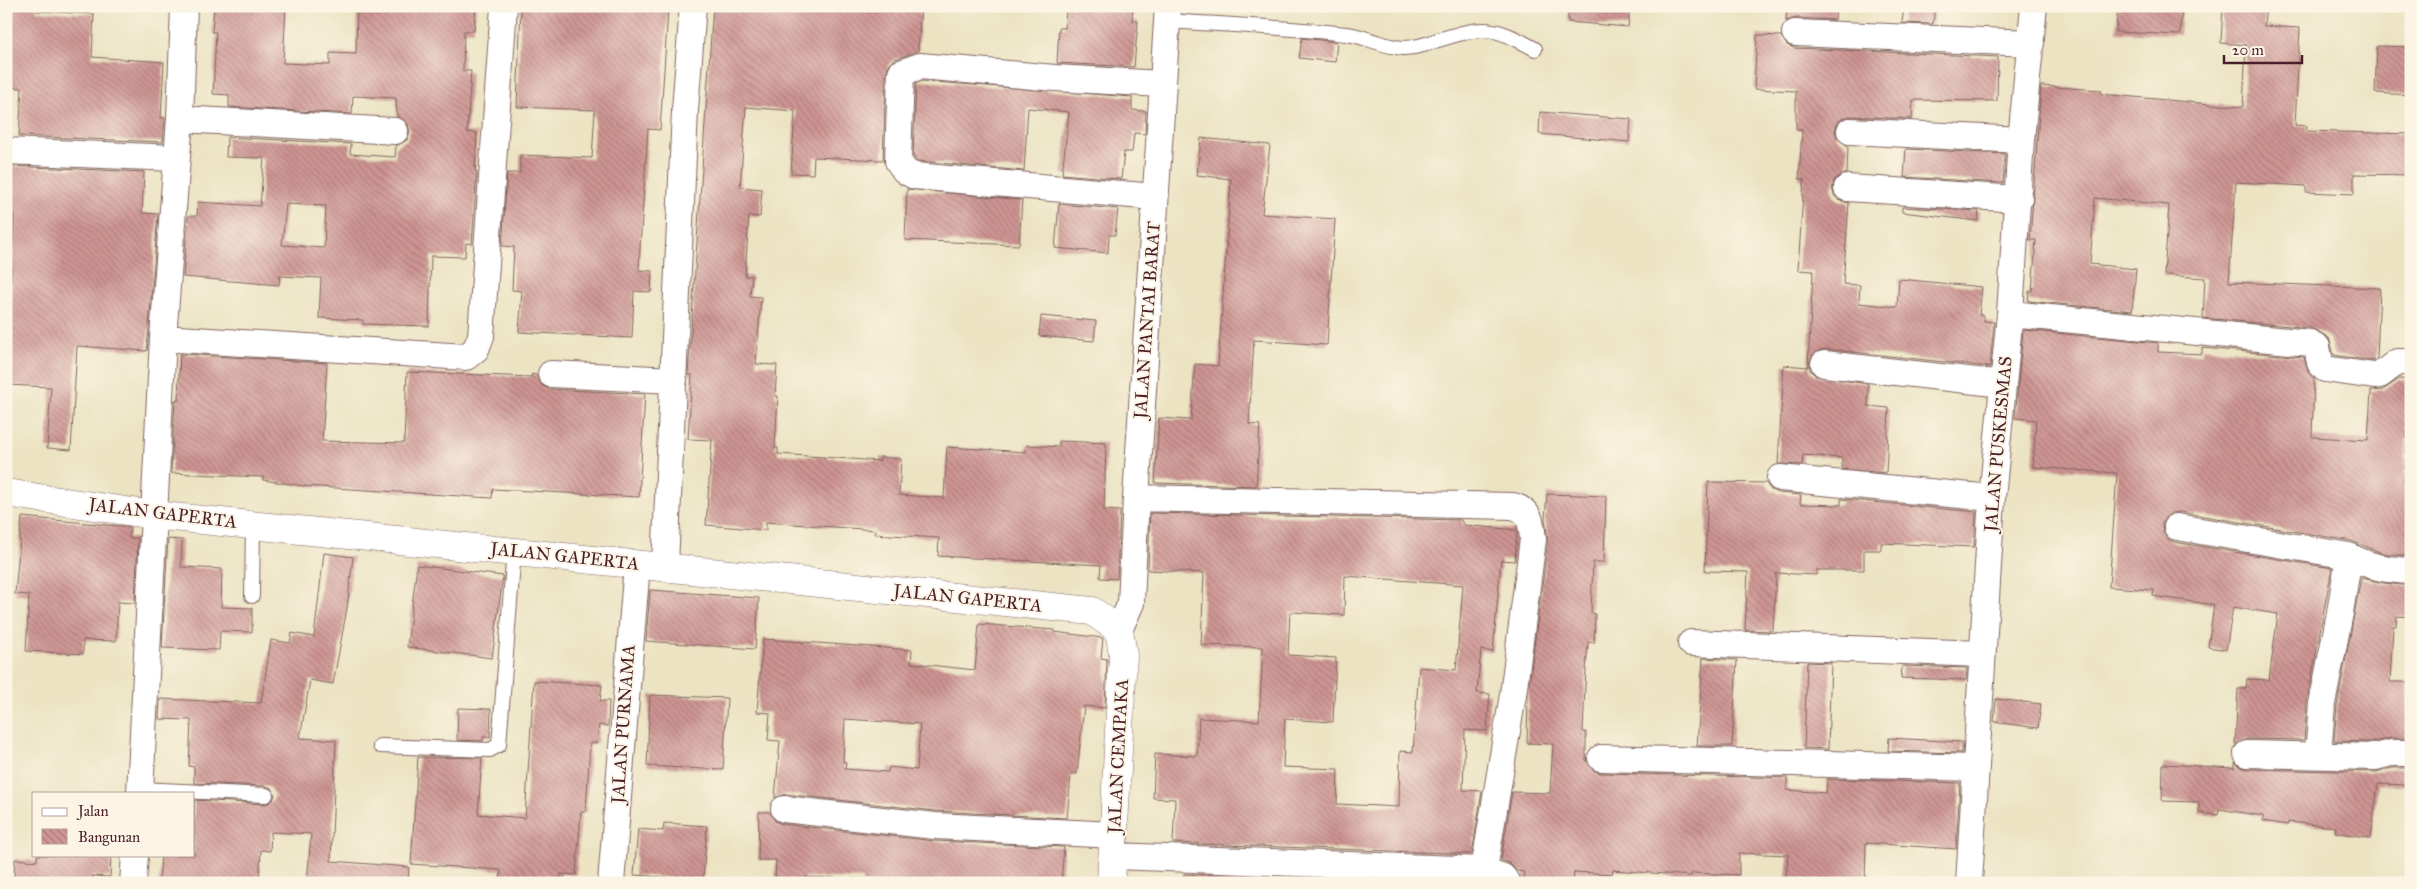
<svg xmlns="http://www.w3.org/2000/svg" width="2417" height="889" font-family="'IM FELL Great Primer',serif">
  <style>
    .building { fill: url(#building-back-hatch); fill-rule: evenodd }
    .lines { fill: none; stroke-linecap: round; stroke-linejoin: round }
    .service-casing { stroke: #826460; stroke-width: 16 }
    .minor-casing { stroke: #826460; stroke-width: 28 }
    .tertiary-casing { stroke: #826460; stroke-width: 29 }
    .service { stroke: #fff; stroke-width: 14 }
    .minor { stroke: #fff; stroke-width: 26 }
    .tertiary { stroke: #fff; stroke-width: 28 }
    .labels { text-anchor: middle; dominant-baseline: central; stroke-width: 4; stroke-linejoin: round; paint-order: stroke }
    .street-label { font-size: 18px; fill: #4a1f2b; stroke: #fcf5e5 }
  </style>
  <defs>
    <pattern id="building-back-hatch" width="6" height="6" patternUnits="userSpaceOnUse" patternTransform="scale(1.25)"><rect width="6" height="6" fill="#ce9593"/><path d="M-1 5l2 2M0 0l6 6M5-1l2 2" fill="none" stroke="#a97978"/></pattern>
  </defs>
  <rect width="100%" height="100%" fill="#fcf5e5"/>
  <filter id="ink" filterUnits="userSpaceOnUse"><feTurbulence type="fractalNoise" baseFrequency=".02" numOctaves="2"/><feDisplacementMap in="SourceGraphic" scale="10" xChannelSelector="R" yChannelSelector="G"/><feConvolveMatrix kernelMatrix="1 2 1 2 8 2 1 2 1" color-interpolation-filters="sRGB"/></filter>
  <filter id="wash" filterUnits="userSpaceOnUse"><feTurbulence type="fractalNoise" baseFrequency=".0096" numOctaves="4" result="noise"/><feDisplacementMap in="SourceGraphic" scale="20" xChannelSelector="R" yChannelSelector="G"/><feGaussianBlur stdDeviation="1.12" result="paint"/><feColorMatrix in="noise" values="0 0 0 0 0 0 0 0 0 0 0 0 0 0 0 0 0 1.4 0 .05"/><feComposite in="paint" operator="in"/></filter>
  <g filter="url(#wash)">
    <rect width="100%" height="100%" fill="#ebe3c2"/>
    <g id="blocks">
      <path class="building" d="M6 6H37V11L94 14 92 57 164 62 161 118H165L163 142 19 136 22 88 6 87Z
        M214 6H286L283 63 330 65V53L356 54 357 6H476L474 31H464L463 71H471L467 132 477 133 475 171 477 172 472 244 466 243 465 257 431 256 429 326 363 324V320L319 318 321 278 280 276 279 285 183 277 188 216H197L198 202 260 206 264 158 226 157 227 137 351 144 350 154 395 157 396 146 407 140 410 132 408 124 397 116 396 98 353 96 352 114 229 107V95L213 94 216 32H212ZM286 204 326 206 324 248 282 245Z
        M521 6H657V9L668 10 660 130 648 129 640 247 639 270 652 271 651 292 634 291 632 338 519 332 522 291 512 290 514 247 502 246 507 173H520V155L592 158 595 110 517 107Z
        M713 6H921L918 51 895 59 889 64 886 72 883 160 814 157 813 174 791 173 795 111 746 107 740 187 762 189 760 217 749 216 745 276H752L750 296 761 297 756 364 777 365 775 396H778L775 448H778V454L880 461V457L901 459 899 495 944 498 947 447 1026 452 1027 445 1059 447V441L1106 443 1104 510 1120 511 1117 579 1100 578 1101 565 938 556 939 538 875 534V530L766 522V530L706 525 712 440 688 439 692 375H688Z
        M1066 6H1133L1132 21H1138L1134 67 1057 63 1059 28H1065Z
        M1568 6H1630L1628 27 1568 22Z
        M1787 6H1836L1835 20 1796 18 1786 21Z
        M1904 6H1935L1933 24 1902 23Z
        M2118 6H2182L2180 35 2116 32Z
        M2223 6H2266L2264 26 2300 28 2295 125 2307 126 2306 131 2411 134V175L2354 174V194L2306 192V186L2236 182 2229 282 2380 288 2377 358 2374 361 2334 355 2329 338 2312 328 2203 318 2205 278 2164 275 2169 205 2095 198 2090 264 2136 269 2132 311 2028 301 2029 291H2032L2036 240H2030L2041 86 2101 90V94L2243 107 2246 45 2221 43Z
        M1757 35 1781 36 1787 45 1794 48 1998 57 1997 101 1913 100 1912 119 1850 116 1843 118 1838 122 1835 130 1837 138 1848 146 1847 173 1835 179 1832 188 1834 195 1838 200 1849 203 1843 284 1860 285 1859 303 1897 307 1899 279 1982 287 1979 315H1984V321L1994 322 1990 367 1826 349 1818 351 1812 356 1809 363 1810 370 1816 376 1868 384V406L1889 408 1886 473 1842 469V458L1803 455 1802 465 1778 464 1784 365 1808 367 1813 271 1798 270 1804 179H1799L1802 130H1796V91L1754 89Z
        M1302 38 1337 42 1335 62 1299 58Z
        M2377 46 2411 47V95L2375 93Z
        M922 81 1132 97V110L1146 111 1145 134 1134 133 1132 152H1124L1121 179 1062 174 1069 112 1028 108 1024 171 918 161 913 156 916 84Z
        M1540 112 1631 119 1629 142 1539 134Z
        M1201 138 1270 145 1262 214 1335 219 1327 345 1254 340 1249 424 1260 425 1256 486 1155 483 1159 418 1191 420 1195 364 1218 366 1231 179 1197 175Z
        M1906 149 2005 154 2003 183 1904 177Z
        M9 166 144 172 142 213 158 214 147 351 77 346 71 450 47 448 51 387 6 385 14 215H8Z
        M907 189 1022 200 1019 245 905 240Z
        M1059 204 1118 209 1115 235H1109L1108 253 1055 248Z
        M1902 207 1979 211 1978 221 1902 212Z
        M1041 316 1096 321 1094 341 1039 336Z
        M2023 330 2158 343V352L2202 354V348L2304 357 2308 372 2314 379 2312 437 2368 440 2371 391 2383 390 2399 379 2410 380 2411 433 2407 432 2404 481 2411 482V556L2382 553 2352 541 2180 512 2171 513 2165 518 2162 524 2163 533 2168 539 2174 542 2332 568 2307 701 2304 740 2247 739 2235 745 2238 689H2246L2247 679 2269 680 2278 614 2233 607 2226 650 2208 647 2214 605 2153 596 2154 590 2109 587 2117 473 2033 467 2036 420 2015 418Z
        M180 354 327 363 322 441 404 443 407 372 531 377 532 374 536 375 542 386 550 389 645 394 639 497 493 489 492 498 304 486 263 480V477L171 473 175 400 178 401Z
        M1708 482 1766 483 1771 490 1778 493 1801 495 1800 504 1841 505V499L1976 512 1974 547 1881 543V550H1864V570H1816V575L1776 573 1773 631 1745 630 1748 572 1705 571Z
        M1547 494 1606 496 1604 562H1593L1591 613 1595 614 1594 643 1588 642 1585 686 1583 732H1586V760L1593 770 1601 773 1787 778V790L1826 793 1827 779 1960 783 1956 849 1866 843 1865 883H1830V881L1786 878 1788 855 1739 853V875L1692 873 1691 876 1613 870 1612 874 1574 872 1573 883H1523L1524 872 1517 871 1509 863 1501 860 1512 792 1550 793 1553 744 1527 743 1528 693 1548 541 1545 518Z
        M1150 513 1461 520 1463 525 1517 530 1515 561 1501 560 1493 652 1481 650 1477 693 1490 694 1487 731 1465 730 1463 790 1482 791 1472 854 1173 843 1175 799 1153 798 1155 754 1197 756 1199 718 1259 721 1263 647 1201 645 1204 573 1148 570ZM1345 576 1463 585 1456 670 1419 667 1413 752 1400 751 1399 807 1337 804 1338 769 1283 767 1285 719 1333 722 1336 658 1288 655 1290 612 1344 615Z
        M22 517 130 527 129 538H138L135 603 118 602 116 641 83 640V654L26 651 29 595 15 594Z
        M168 539 182 540 181 567 222 569 221 607 252 608V632L220 631 219 650 162 648Z
        M324 553 353 557 347 608 333 684 310 680 300 738 336 740 331 861 409 867 408 883H307L311 834 271 832 270 851 261 850 259 883H159L161 855H194V800L266 804 273 800 275 795 271 788 266 786 194 783V767L189 766 191 720 159 719 160 699 261 703 271 640 290 643 292 633 314 637Z
        M417 565 503 576 492 658 407 647Z
        M2361 578 2384 583 2411 586V617L2397 616 2396 626H2393L2390 682H2408V738H2391L2374 742 2334 741 2337 706Z
        M650 590 759 598 755 649 646 641Z
        M979 624 1054 630V632L1103 638 1101 658 1107 659 1105 708 1084 706 1077 774H1071L1067 818 936 811 786 794 775 798 780 741 768 740 770 713 757 712 763 639 912 650 911 663 975 670ZM845 719 920 724 917 770 889 767 888 772 845 769 846 762H843Z
        M1703 658 1737 660 1732 746H1697Z
        M1807 662 1831 663 1828 749 1804 748Z
        M1902 666 1967 668 1966 680 1901 678Z
        M534 681 602 685 600 701H609L608 726 599 725 597 743H590L586 812H581L576 875 561 874 560 883H500L501 870 411 864 418 757 482 758 478 814 525 818Z
        M650 695 727 698 723 770 647 766Z
        M1996 699 2041 704 2038 728 1994 722Z
        M458 708 491 709 490 737H483V741L457 740Z
        M1889 738 1962 742V753L1888 751Z
        M2235 762 2240 767 2247 769 2376 772 2393 768H2411V785L2378 784 2371 838 2335 832 2336 827 2288 822V825L2263 821V816L2219 809 2218 815 2199 813V802L2162 801 2163 764 2235 768Z
        M759 812H770L775 821 782 824 934 841 1064 847 1061 883H862V879L805 877 804 883H775L776 860H758Z
        M664 823 707 826 703 880 634 875 638 829 663 831Z
        M37 855H111L110 877 93 876 92 883H14L15 859 37 861Z
        M1184 874 1251 876 1250 883H1183Z"/>
    </g>
  </g>
  <g filter="url(#ink)">
    <use href="#blocks" fill-opacity="0" stroke="#826460" stroke-width="1"/>
    <g class="lines">
      <defs>
        <path id="service" d="M1167 21C1227 25 1287 27 1346 34 1366 36 1383 47 1404 48 1416 48 1427 44 1438 40 1484 26 1492 25 1535 49
          M252 596 253 524
          M380 746 490 750 499 745 514 550
          M140 789 266 795"/>
        <path id="minor" d="M1795 33 2031 43
          M180 119 395 131
          M1850 131 2021 140
          M6 151 176 158
          M1847 188 2019 199
          M1155 197 914 176 905 171 898 161 901 73 920 66 1055 78 1162 84
          M2010 314 2310 343 2317 347 2320 363 2325 369 2374 376 2380 375 2397 362H2411
          M163 338 466 357 476 349 481 336 504 6
          M1824 364 2003 384
          M551 374 674 380
          M1780 478 1992 498
          M1136 498 1513 506C1531 511 1531 522 1533 539L1513 695 1484 870
          M2177 527 2349 556C2370 567 2387 570 2411 571
          M665 566 685 110 693 6
          M1119 630 1131 603 1136 498 1168 6
          M1691 643 1982 654
          M2247 754 2376 757 2391 753H2411
          M2318 755 2322 704 2340 613 2349 556
          M1601 758 1976 768
          M140 793 163 338 180 119 184 6
          M784 809 935 826 1115 835
          M1114 856 1484 870 1503 877 1507 883
          M133 883 135 855
          M611 883 637 564
          M1969 883 1992 498 2010 314 2021 140 2034 6"/>
        <path id="tertiary" d="M6 493 153 515 1092 611 1119 630 1123 655 1111 883"/>
      </defs>
      <use href="#service" class="service-casing"/>
      <use href="#minor" class="minor-casing"/>
      <use href="#tertiary" class="tertiary-casing"/>
      <use href="#service" class="service"/>
      <use href="#minor" class="minor"/>
      <use href="#tertiary" class="tertiary"/>
    </g>
  </g>
  <g class="labels">
    <g class="street-label">
      <text transform="translate(1147 320) rotate(-86)">JALAN PANTAI BARAT</text>
      <text transform="translate(1998 444) rotate(-85)">JALAN PUSKESMAS</text>
      <text transform="translate(163 513) rotate(7)">JALAN GAPERTA</text>
      <text transform="translate(565 556) rotate(6)">JALAN GAPERTA</text>
      <text transform="translate(968 598) rotate(6)">JALAN GAPERTA</text>
      <text transform="translate(623 724) rotate(-86)">JALAN PURNAMA</text>
      <text transform="translate(1118 756) rotate(-87)">JALAN CEMPAKA</text>
    </g>
  </g>
  <rect width="2417" height="889" fill="none" stroke="#fcf5e5" stroke-width="25"/>
  <rect x="32" y="792" width="162" height="65" fill="#fcf5e5" stroke="#b59f9b"/>
  <rect x="42" y="808" width="25" height="8" fill="#ffffff" stroke="#b59f9b"/>
  <text x="78" y="816" font-size="15" fill="#4a1f2b">Jalan</text>
  <rect x="42" y="829" width="25" height="15" fill="url(#building-back-hatch)" stroke="#b59f9b"/>
  <text x="78" y="842" font-size="15" fill="#4a1f2b">Bangunan</text>
  <path d="M2224 55v8h78v-8" fill="none" stroke="#4a1f2b" stroke-width="2.5"/>
  <text x="2232" y="55" font-size="15" fill="#4a1f2b" stroke="#fcf5e5" stroke-width="4" paint-order="stroke">20 m</text>
</svg>
